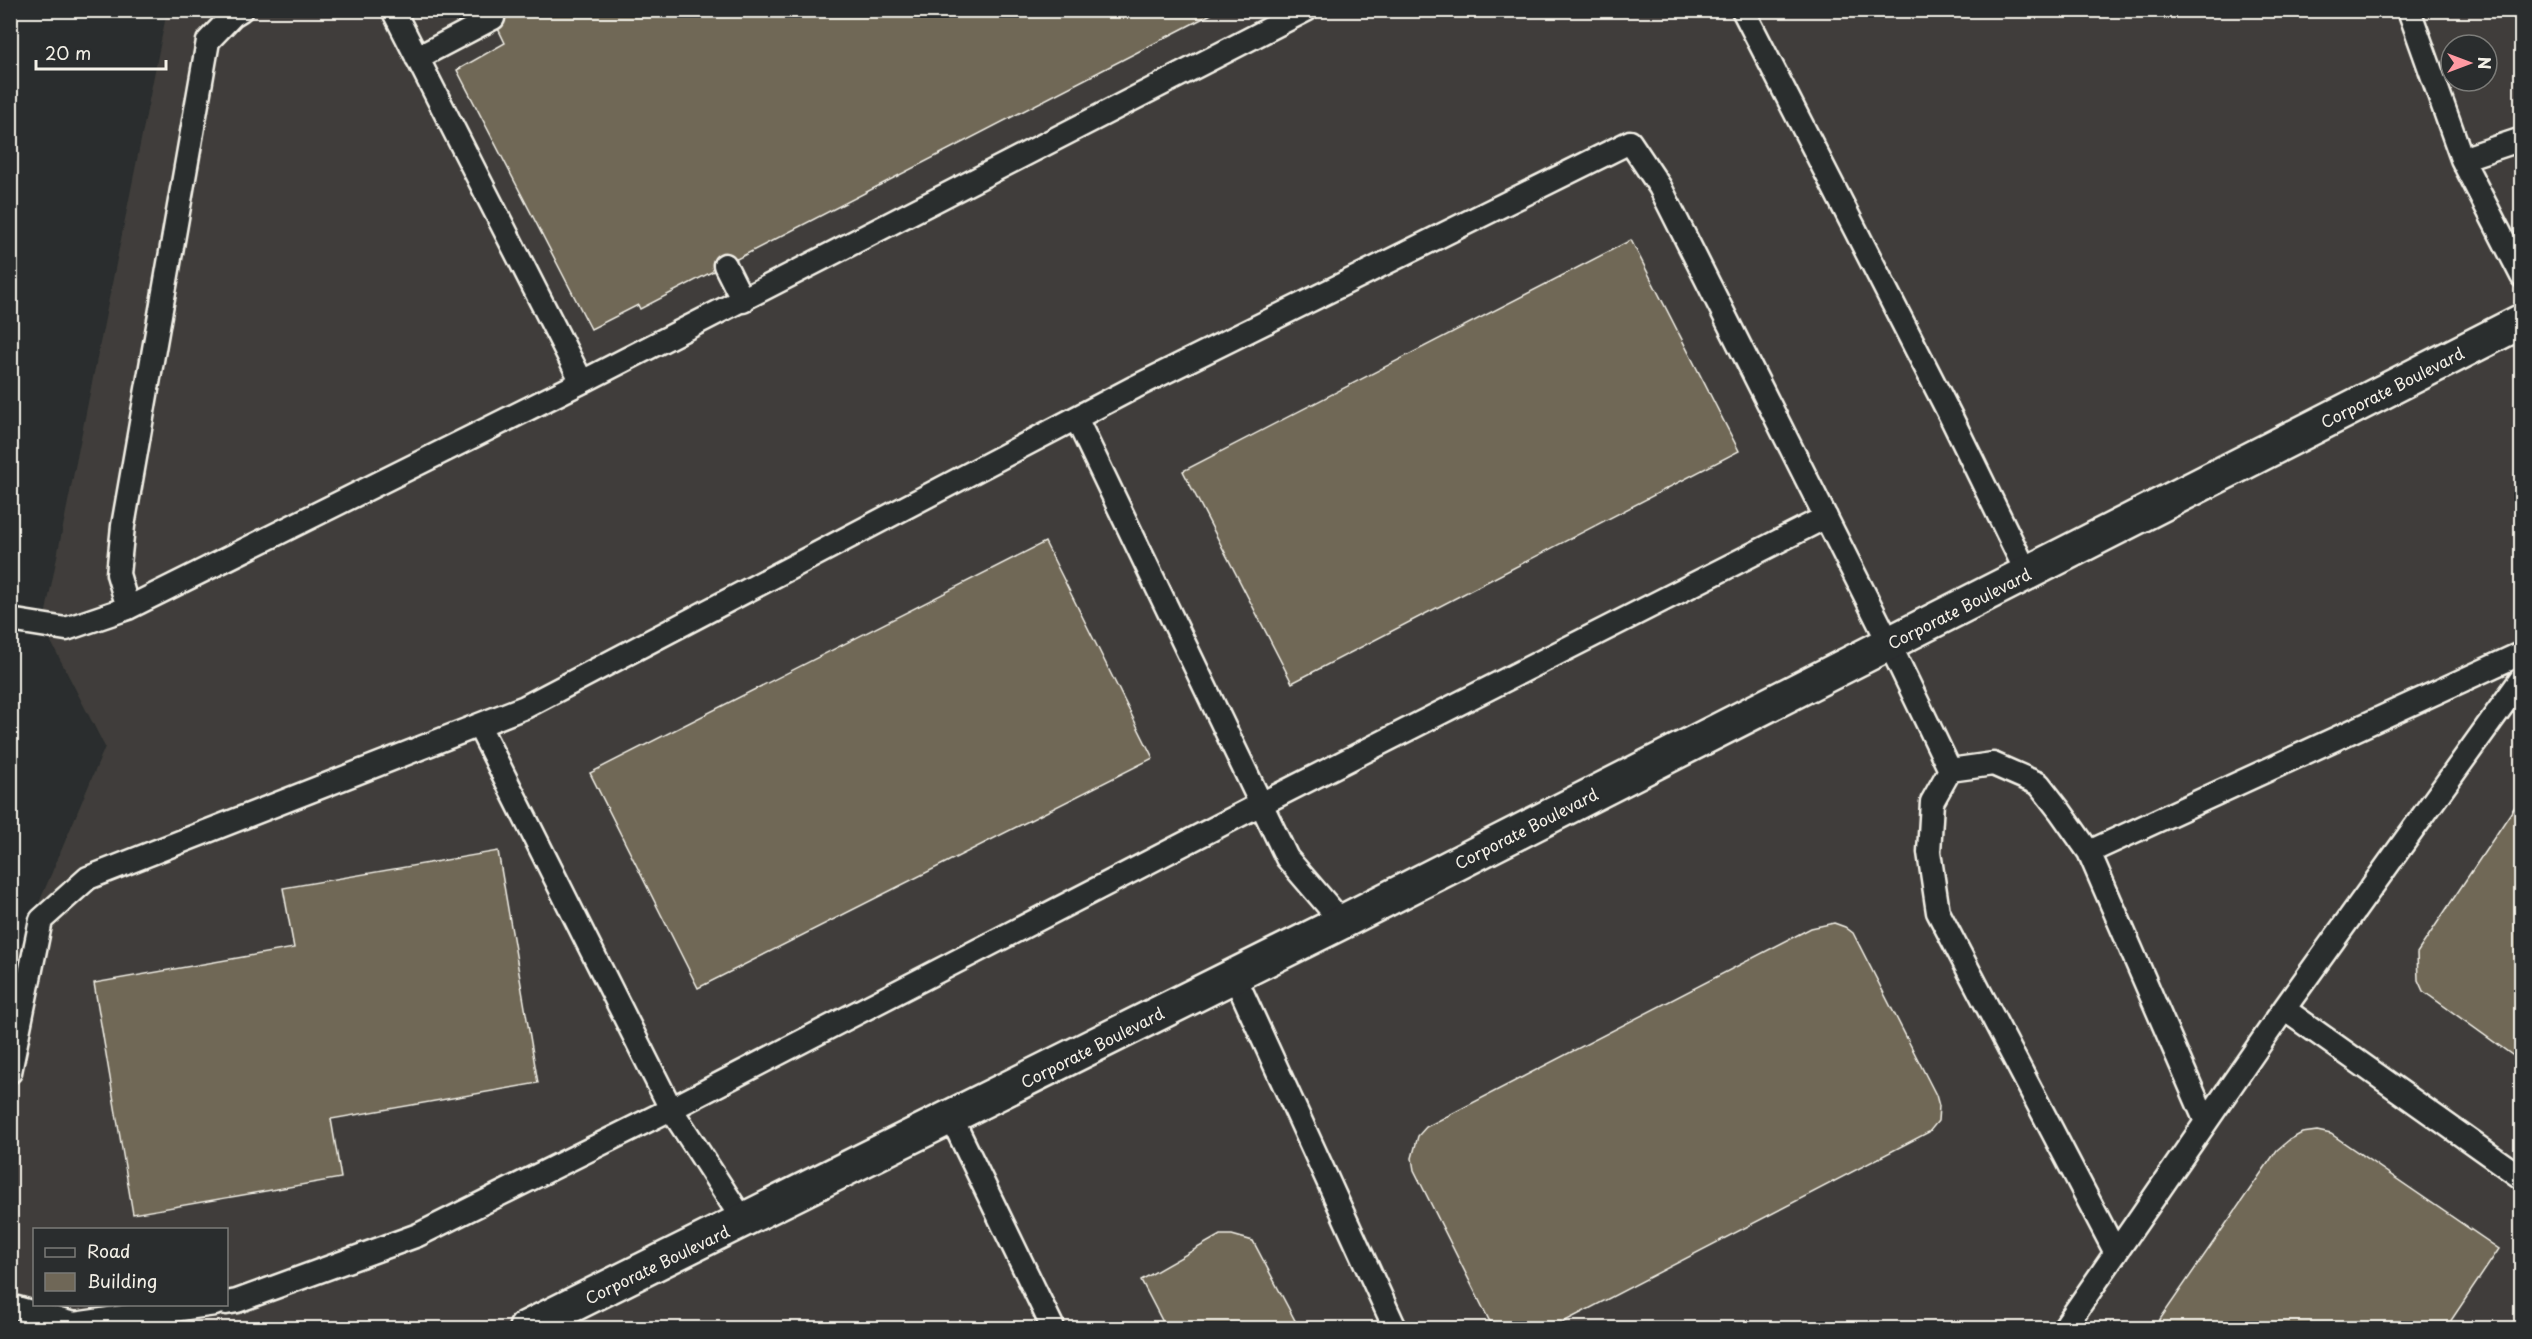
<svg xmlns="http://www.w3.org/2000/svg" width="2532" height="1339" font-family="'Playpen Sans',sans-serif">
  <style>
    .built { fill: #3f3e3a; fill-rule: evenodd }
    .building { fill: #6f6757; stroke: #f4f1e8; stroke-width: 1.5 }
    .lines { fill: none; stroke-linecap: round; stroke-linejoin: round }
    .service-casing { stroke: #f4f1e8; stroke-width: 27 }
    .minor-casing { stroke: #f4f1e8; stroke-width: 38 }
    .service { stroke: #2a2d2e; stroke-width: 22 }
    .minor { stroke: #2a2d2e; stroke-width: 33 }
    .labels { text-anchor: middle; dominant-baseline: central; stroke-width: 4.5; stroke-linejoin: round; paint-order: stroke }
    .street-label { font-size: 16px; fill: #f4f1e8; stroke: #2a2d2e }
  </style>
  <rect width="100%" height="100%" fill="#2a2d2e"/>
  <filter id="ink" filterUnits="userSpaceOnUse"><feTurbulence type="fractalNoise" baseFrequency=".0167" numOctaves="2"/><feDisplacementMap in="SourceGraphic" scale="12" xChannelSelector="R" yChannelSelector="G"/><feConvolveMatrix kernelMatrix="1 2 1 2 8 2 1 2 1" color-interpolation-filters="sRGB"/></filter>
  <g filter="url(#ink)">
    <path class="built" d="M167 11H2521V1328H11V969L105 747 43 626ZM2451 45H2487V81H2451ZM34 1230H226V1304H34Z"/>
    <path class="building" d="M489 10H1219L640 309 638 305 591 329 457 70 505 43Z
      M1631 240 1739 451 1292 683 1183 471Z
      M1045 542 1153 758 698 988 590 773Z
      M2522 796V1062L2423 991 2418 980 2417 953Z
      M498 851 538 1083 331 1119 341 1178 133 1214 94 983 294 948 283 888Z
      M1834 923 1845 927 1853 933 1936 1095 1939 1106 1938 1121 1929 1132 1552 1328H1497L1489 1320 1414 1170 1412 1158 1418 1136 1426 1127 1811 928Z
      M2317 1131 2331 1134 2499 1249 2446 1328H2154L2277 1150 2289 1140 2302 1133Z
      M1220 1235H1232L1253 1241 1299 1328H1166L1141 1280Z"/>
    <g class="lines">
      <defs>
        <path id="service" d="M393 10 582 382 1306 10
          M1743 10 1950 415 2027 573
          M2409 10 2462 159 2522 276
          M417 58 493 18
          M2462 159 2522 139
          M725 265 743 301
          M1076 418 1287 858 1342 922
          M128 608 118 574 123 526 208 41 233 15 241 10
          M10 620 66 629 128 608 582 382
          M479 726 671 1109 1261 804 1826 517
          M1950 770 1993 764 2039 784 2060 811 2089 852 2206 1122
          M2089 852 2522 653
          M1234 975 1395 1328
          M2284 1009 2522 1178
          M10 1072 41 920 88 878 525 707 1135 387 1630 142 1660 187 1889 643 1950 770 1932 802 1929 852 1938 912 2116 1253
          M951 1117 1053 1328
          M226 1303 237 1301 418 1235 671 1109 743 1220
          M10 1306 74 1324 215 1304
          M2064 1328 2284 1009 2522 678"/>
        <path id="minor" d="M526 1328 1342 922 2522 321"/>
      </defs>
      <use href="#service" class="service-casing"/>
      <use href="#minor" class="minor-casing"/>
      <use href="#service" class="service"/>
      <use href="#minor" class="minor"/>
    </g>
  </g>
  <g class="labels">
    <g class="street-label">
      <text transform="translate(2392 387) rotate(-27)">Corporate Boulevard</text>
      <text transform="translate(1959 608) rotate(-27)">Corporate Boulevard</text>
      <text transform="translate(1526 828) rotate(-27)">Corporate Boulevard</text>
      <text transform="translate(1092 1047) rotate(-27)">Corporate Boulevard</text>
      <text transform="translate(657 1264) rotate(-26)">Corporate Boulevard</text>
    </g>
  </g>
  <rect width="2532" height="1339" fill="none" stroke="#2a2d2e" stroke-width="36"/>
  <rect x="18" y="18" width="2496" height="1303" fill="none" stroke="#f4f1e8" stroke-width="2" filter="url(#ink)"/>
  <rect x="33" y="1228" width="195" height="78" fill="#2a2d2e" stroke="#7b7b78" stroke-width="1.5"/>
  <rect x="45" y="1248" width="30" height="9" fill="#2a2d2e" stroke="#7b7b78" stroke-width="1.5"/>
  <text x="87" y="1258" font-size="18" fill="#f4f1e8">Road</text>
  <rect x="45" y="1273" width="30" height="18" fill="#6f6757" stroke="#7b7b78" stroke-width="1.5"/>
  <text x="87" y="1288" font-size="18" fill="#f4f1e8">Building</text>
  <g transform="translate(2469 63) rotate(90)"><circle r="28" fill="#2a2d2e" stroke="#7b7b78" stroke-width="1.5"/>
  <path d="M0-4.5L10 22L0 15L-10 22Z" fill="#ff9aa2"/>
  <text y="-9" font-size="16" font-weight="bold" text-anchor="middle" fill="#f4f1e8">N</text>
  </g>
  <path d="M36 60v9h130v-9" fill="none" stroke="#f4f1e8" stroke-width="3"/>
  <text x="45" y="60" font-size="18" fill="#f4f1e8" stroke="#2a2d2e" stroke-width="4.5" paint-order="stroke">20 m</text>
</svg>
